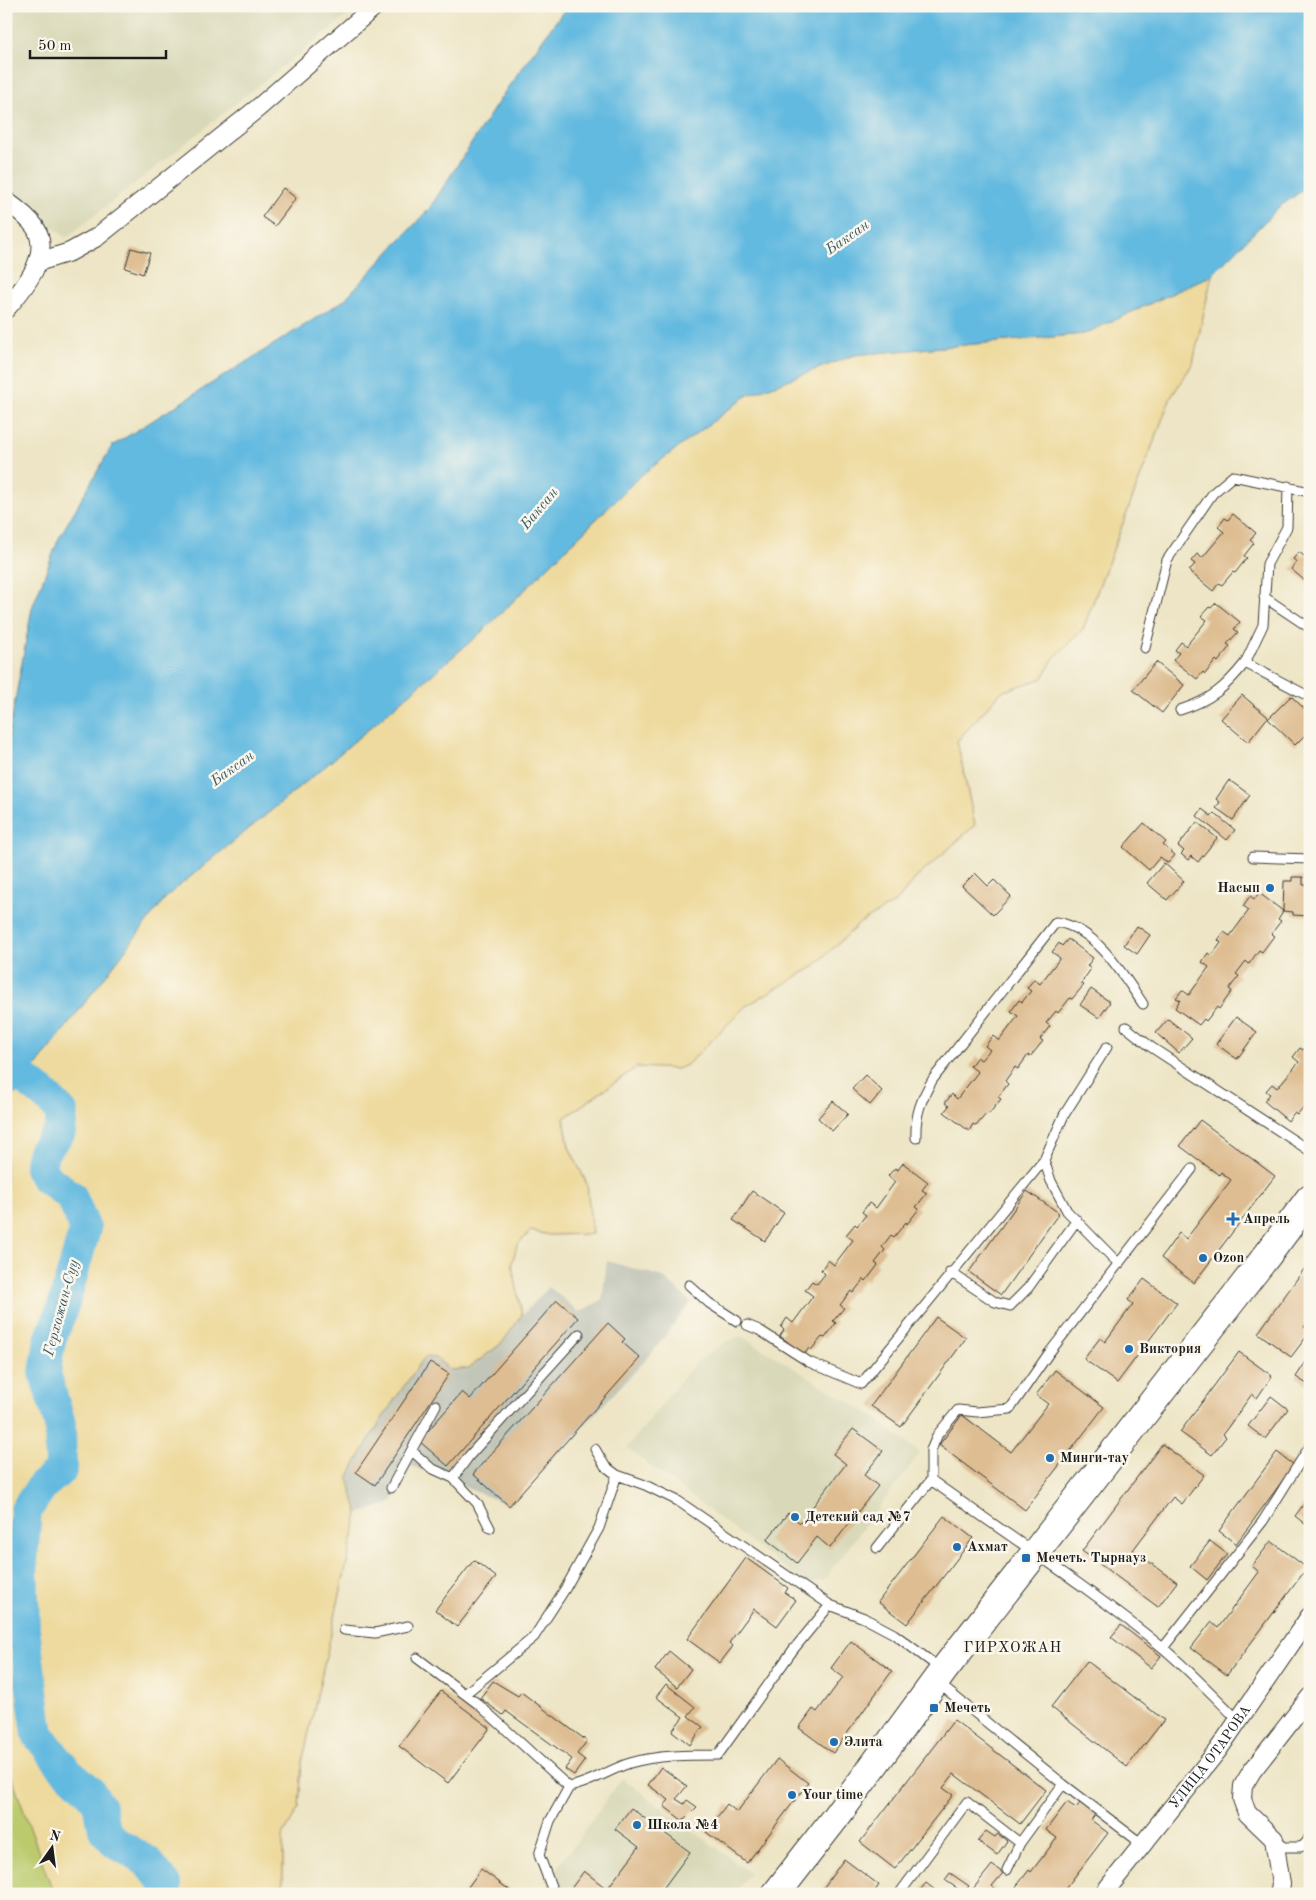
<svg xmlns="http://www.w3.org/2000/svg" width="1316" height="1900" font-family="'Old Standard TT',serif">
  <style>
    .built { fill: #d9d9b9 }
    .industrial { fill: #c2c6b9 }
    .green { fill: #baca6c; stroke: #6b7344 }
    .sand { fill: #eeda9e; stroke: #857b5d }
    .water { fill: #63bae0; stroke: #406b7e }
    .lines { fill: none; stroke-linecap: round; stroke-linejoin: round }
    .river { stroke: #63bae0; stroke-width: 32 }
    .building { fill: #debd92 }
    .lane-casing { stroke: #3b3a35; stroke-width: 11 }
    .street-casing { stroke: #3b3a35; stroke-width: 20 }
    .primary-casing { stroke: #3b3a35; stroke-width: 30 }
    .lane { stroke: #fff; stroke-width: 9 }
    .street { stroke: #fff; stroke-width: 18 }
    .primary { stroke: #fff; stroke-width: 28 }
    .poi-dot { fill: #1f6fb2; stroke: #fbf7ec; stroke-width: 2 }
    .labels { text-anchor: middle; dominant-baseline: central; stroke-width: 5; stroke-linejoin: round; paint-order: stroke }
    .poi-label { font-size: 14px; font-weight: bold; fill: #1c1c1c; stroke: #fbf7ec; text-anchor: start }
    .street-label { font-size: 14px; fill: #1c1c1c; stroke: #fbf7ec }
    .water-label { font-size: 15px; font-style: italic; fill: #385b6a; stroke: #fbf7ec }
    .neighbourhood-label { font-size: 15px; letter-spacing: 1px; fill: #1c1c1c; stroke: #fbf7ec }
  </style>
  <rect width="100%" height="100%" fill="#fbf7ec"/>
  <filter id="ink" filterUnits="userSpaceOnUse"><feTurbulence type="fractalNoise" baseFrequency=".02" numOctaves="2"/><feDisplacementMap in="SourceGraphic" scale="10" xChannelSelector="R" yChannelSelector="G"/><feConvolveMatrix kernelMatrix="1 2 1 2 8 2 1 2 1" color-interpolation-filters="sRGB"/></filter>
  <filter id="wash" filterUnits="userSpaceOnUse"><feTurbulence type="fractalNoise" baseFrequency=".0096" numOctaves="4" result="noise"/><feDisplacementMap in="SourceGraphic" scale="20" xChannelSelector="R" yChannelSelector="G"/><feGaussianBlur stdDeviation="1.12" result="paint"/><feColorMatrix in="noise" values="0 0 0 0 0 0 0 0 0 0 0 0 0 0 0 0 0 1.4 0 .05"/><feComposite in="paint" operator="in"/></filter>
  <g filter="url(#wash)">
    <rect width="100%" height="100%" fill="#ede5c5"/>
    <path class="built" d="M6 6H359L66 238 6 187Z
      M741 1336 874 1417 920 1453 823 1581 805 1583 627 1448 695 1363 727 1341Z
      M622 1778 750 1873 734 1894H559L554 1873Z"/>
    <path class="industrial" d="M607 1261 663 1277 691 1302 651 1354 509 1505 412 1466 391 1503 358 1514 348 1478 365 1445 402 1388 425 1357 436 1358 450 1370 502 1343 522 1315 549 1287 579 1312 602 1300Z"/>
    <path class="green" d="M6 1774 12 1778 54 1894H6Z"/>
    <path class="sand" d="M1212 275 1193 363 1170 399 1083 629 1053 659 1043 678 1001 692 957 741 975 825 914 880 896 902 860 923 813 967 746 1006 688 1064 677 1069 637 1067 564 1118 569 1147 587 1184 592 1234 549 1235 531 1231 517 1245 512 1263 522 1315 502 1343 469 1368 450 1370 436 1358 425 1357C396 1396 370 1435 348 1478L358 1514 302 1763 299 1807 283 1836V1894H54L12 1778 6 1774V1105L167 896 323 768 485 629 640 476 748 395 854 355 1084 334Z"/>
    <path class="water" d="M571 6H1310V185L1279 207 1212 275 1084 334 854 355 748 395 640 476 485 629 323 768 167 896 6 1105V750L32 608 59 538 112 446 343 301 429 209 508 87 562 13Z"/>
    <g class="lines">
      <path class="river" d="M6 1065 44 1094 62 1112 60 1132 43 1152 40 1168 46 1178 71 1196 85 1229 63 1307 50 1340 45 1373 60 1424 61 1470 43 1485 26 1510 22 1561 24 1629 38 1735 64 1768 89 1790 100 1807 104 1830 115 1842 148 1862 166 1885 165 1894"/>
    </g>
    <g id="blocks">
      <path class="building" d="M283 188 296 198 275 226 262 217Z
        M131 248 150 253 143 274 125 268Z
        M1233 514 1256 533 1250 540 1254 543 1244 556 1247 558 1235 573 1233 572 1222 585 1219 583 1213 591 1189 571 1195 564 1191 561 1197 554 1202 558 1224 532 1218 527 1225 518 1228 520Z
        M1310 549V585L1291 569 1297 562 1293 559 1299 552 1304 556Z
        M1216 603 1240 622 1234 629 1238 632 1227 644 1230 646 1218 662 1216 660 1205 674 1203 672 1197 679 1173 660 1179 653 1175 650 1181 642 1186 646 1207 620 1201 616 1209 607 1211 608Z
        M1156 662 1184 685 1162 713 1133 690Z
        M1242 695 1268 717 1248 742 1221 719Z
        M1291 696 1310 714V730L1295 745 1268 719Z
        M1229 780 1250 795 1233 820 1216 808 1220 802 1216 799Z
        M1202 809 1211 816 1214 813 1235 830 1227 840 1197 816Z
        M1197 822 1217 838 1198 862 1191 856 1188 860 1181 854 1184 851 1178 846Z
        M1144 823 1166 842 1163 845 1175 855 1168 863 1160 857 1149 870 1123 847Z
        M1164 863 1184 881 1167 900 1147 883Z
        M975 873 988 886 994 880 1011 896 993 915 962 886Z
        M1292 877H1303V885H1310V916L1293 915V912L1283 911 1278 919 1281 921 1271 934 1274 936 1262 952 1259 950 1249 964 1246 961 1236 974 1239 976 1229 989 1232 991 1219 1009 1217 1007 1206 1021 1204 1019 1199 1025 1175 1008 1180 1000 1176 998 1182 990 1189 995 1209 967 1202 962 1208 953 1212 955 1221 943 1218 940 1224 932 1230 936 1249 910 1243 906 1250 896 1254 899 1259 893 1283 911 1284 881H1292Z
        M1137 926 1150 935 1137 954 1124 945Z
        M1068 939 1093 958 1087 966 1091 969 1081 983 1084 985 1072 999 1070 998 1058 1013 1056 1011 1046 1023 1050 1026 1040 1039 1043 1041 1030 1057 1028 1055 1018 1069 1015 1067 1005 1081 1008 1084 998 1097 1001 1099 989 1114 987 1113 976 1126 973 1124 969 1131 944 1112 949 1106 945 1103 952 1094 957 1099 978 1072 970 1066 977 1057 981 1060 990 1050 985 1046 993 1036 999 1041 1018 1016 1011 1011 1019 1000 1022 1002 1031 991 1027 988 1034 979 1040 984 1060 958 1052 952 1059 943 1062 946Z
        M1091 989 1110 1002 1099 1018 1080 1005Z
        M1236 1017 1257 1032 1237 1059 1216 1044Z
        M1168 1019 1192 1038 1179 1053 1156 1033Z
        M1308 1044 1310 1045V1103L1308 1101 1297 1115 1294 1113 1288 1121 1264 1101 1270 1094 1266 1091 1272 1084 1277 1088 1299 1062 1293 1057 1300 1048 1303 1050Z
        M865 1075 882 1091 870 1105 852 1089Z
        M833 1101 848 1114 832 1131 818 1118Z
        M1200 1120 1275 1176 1194 1283 1161 1258 1179 1233 1186 1239 1231 1180 1221 1172 1219 1175 1180 1146Z
        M903 1163 928 1182 922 1190 927 1193 916 1207 919 1209 907 1224 906 1222 894 1237 891 1235 882 1247 885 1250 875 1263 878 1265 866 1281 864 1279 853 1293 851 1291 840 1305 844 1308 833 1321 836 1323 825 1338 822 1337 811 1350 809 1348 804 1355 780 1336 784 1330 781 1327 787 1318 793 1323 813 1296 805 1290 812 1281 817 1284 825 1274 821 1270 828 1260 834 1265 853 1240 846 1235 855 1224 857 1226 866 1215 862 1212 869 1203 876 1208 895 1182 888 1176 895 1168 898 1170Z
        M752 1191 784 1213 765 1241 733 1220Z
        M1027 1191 1059 1213 1001 1295 969 1272Z
        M1310 1261V1318L1304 1327 1310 1332 1291 1357 1258 1333Z
        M1144 1279 1177 1303 1117 1383 1084 1359 1100 1338 1105 1342 1133 1304 1128 1300Z
        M557 1300 578 1318 448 1466 419 1441 462 1392 470 1399Z
        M936 1317 966 1338 901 1427 871 1406Z
        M608 1323 625 1339 622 1342 640 1358 509 1506 473 1474Z
        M1239 1352 1272 1376 1257 1398 1252 1394 1223 1434 1226 1437 1212 1455 1180 1432Z
        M430 1362 449 1374 375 1485 356 1472Z
        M1305 1363 1310 1366V1386L1296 1377Z
        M1055 1370 1104 1407 1025 1510 939 1445 962 1415 1011 1452 1048 1404 1036 1395Z
        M1271 1396 1288 1409 1265 1439 1248 1426Z
        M853 1429 883 1451 864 1475 878 1486 830 1548 817 1537 797 1563 767 1540 788 1513 800 1523 846 1464 833 1454Z
        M1162 1444 1204 1475 1182 1504 1173 1497 1133 1550 1177 1582 1158 1607 1082 1551Z
        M1277 1452 1294 1465 1236 1544 1219 1531Z
        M1309 1497 1310 1498V1528L1295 1516Z
        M944 1516 973 1538 907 1624 878 1602Z
        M1210 1541 1227 1554 1207 1580 1190 1566Z
        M1271 1541 1307 1568 1227 1675 1191 1648 1211 1622 1218 1628 1259 1572 1252 1566Z
        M746 1558 788 1588 785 1593 796 1600 777 1626 754 1609 729 1643 733 1646 720 1663 687 1639Z
        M474 1560 496 1577 457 1627 435 1610Z
        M1121 1625 1161 1656 1151 1668 1111 1637Z
        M851 1641 892 1671 833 1753 799 1728 813 1709 817 1712 843 1677 831 1668Z
        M669 1651 691 1669 677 1687 655 1670Z
        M1087 1661 1164 1720 1127 1767 1051 1707Z
        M493 1681 518 1696 521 1692 587 1741 577 1754 585 1760 574 1775 565 1769 572 1759 506 1711 503 1715 480 1698Z
        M666 1684 695 1707 688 1716 703 1727 690 1745 672 1731 683 1717 656 1697Z
        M441 1691 490 1728 448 1783 399 1746Z
        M954 1720 1046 1790 1020 1824 954 1774 943 1788 953 1795 895 1869 860 1842Z
        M777 1759 808 1783 747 1863 706 1832 727 1804 737 1812Z
        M661 1767 687 1786 676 1799 684 1804 687 1800 697 1807 683 1821 664 1806 669 1800 648 1785Z
        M1067 1802 1076 1808 1080 1803 1095 1814 1091 1820 1108 1833 1066 1888 1072 1894H1021L1015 1888 1029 1870 1031 1872 1057 1838 1046 1830Z
        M631 1808 690 1852 659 1894H567L584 1871 607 1889 639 1847 615 1829Z
        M986 1831 995 1837 998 1834 1007 1841 997 1855 978 1841Z
        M844 1859 879 1885 873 1894H819Z
        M992 1865 1003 1873 992 1886 1002 1894H980L973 1889Z
        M481 1869 515 1894H463Z
        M950 1873 969 1886 964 1893 945 1880Z
        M926 1883 940 1894H917Z"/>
    </g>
  </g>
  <g filter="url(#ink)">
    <use href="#blocks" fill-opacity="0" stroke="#3b3a35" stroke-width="1"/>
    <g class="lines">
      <defs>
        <path id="lane" d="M1288 486 1287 527 1267 564 1263 625 1245 663 1310 697
          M1264 597 1307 626
          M1145 648 1167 560 1213 493 1233 476 1310 492
          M1180 710C1211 700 1225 688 1245 663
          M1253 857 1310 859
          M1126 1027 1151 1047 1310 1151
          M916 1138C915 1115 921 1099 933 1079L1056 922C1096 928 1122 973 1143 1004
          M1044 1160 1051 1181 1067 1211 1119 1264
          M950 1272 995 1302 1010 1306 1028 1288 1077 1220
          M689 1285 709 1303 737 1321
          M747 1325 759 1330 809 1362 861 1384 1044 1160 1064 1115 1107 1047
          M595 1449 605 1466 617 1475 645 1485 678 1501 830 1605 864 1618 894 1634 941 1669
          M412 1451 431 1468 453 1478
          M931 1480C1008 1536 1089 1587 1163 1648 1189 1670 1213 1695 1237 1719
          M391 1488 436 1405
          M490 1528 477 1503 453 1478 469 1456 579 1334
          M877 1548 931 1480V1450L938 1434 958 1410 977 1412 1010 1409 1049 1353 1192 1169
          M344 1630 375 1633 408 1626
          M1163 1648 1263 1521 1310 1446
          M417 1658 478 1704 569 1787C591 1783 608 1770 630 1763 656 1755 691 1755 718 1755L793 1650 830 1605
          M938 1683 1063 1784 1142 1844
          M465 1694 534 1637 565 1589 599 1528 617 1475
          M1274 1840 1285 1847H1301L1310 1837
          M1007 1870 1020 1843
          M554 1894 539 1855 550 1821 569 1787
          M899 1894 967 1802 1020 1843 1063 1784"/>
        <g id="street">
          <path d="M6 201C16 208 28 217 35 227 53 255 23 289 6 309"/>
          <path d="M38 262 70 252 97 237 258 108 375 6"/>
          <path id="s1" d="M1103 1894 1218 1750 1310 1616"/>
          <path d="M1279 1894 1281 1884 1274 1839 1247 1813 1242 1799 1243 1786 1252 1771 1310 1697"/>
        </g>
        <path id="primary" d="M776 1894 835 1818 943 1671 1269 1253 1310 1198"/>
      </defs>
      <use href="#lane" class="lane-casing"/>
      <use href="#street" class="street-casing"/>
      <use href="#primary" class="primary-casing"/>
      <use href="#lane" class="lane"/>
      <use href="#street" class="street"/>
      <use href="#primary" class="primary"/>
    </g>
  </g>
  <g class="poi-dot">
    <circle cx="1270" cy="888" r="5"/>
    <path d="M1230.5 1211.5h5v5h5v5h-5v5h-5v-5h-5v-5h5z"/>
    <circle cx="1203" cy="1258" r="5"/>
    <circle cx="1129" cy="1349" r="5"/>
    <circle cx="1050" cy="1458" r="5"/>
    <circle cx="795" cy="1517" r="5"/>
    <circle cx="957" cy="1547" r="5"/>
    <rect x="1021" y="1553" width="10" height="10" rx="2.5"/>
    <rect x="929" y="1703" width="10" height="10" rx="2.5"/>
    <circle cx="834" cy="1742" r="5"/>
    <circle cx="792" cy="1795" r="5"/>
    <circle cx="637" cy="1825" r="5"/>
  </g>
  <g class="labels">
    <g class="poi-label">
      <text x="1260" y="888" text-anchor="end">Насып</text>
      <text x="1243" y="1219">Апрель</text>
      <text x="1213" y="1258">Ozon</text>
      <text x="1139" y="1349">Виктория</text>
      <text x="1060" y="1458">Минги-тау</text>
      <text x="805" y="1517">Детский сад №7</text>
      <text x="967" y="1547">Ахмат</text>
      <text x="1036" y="1558">Мечеть. Тырнауз</text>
      <text x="944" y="1708">Мечеть</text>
      <text x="844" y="1742">Элита</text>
      <text x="802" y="1795">Your time</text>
      <text x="647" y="1825">Школа №4</text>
    </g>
    <g class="street-label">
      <text stroke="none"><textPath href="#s1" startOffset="174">УЛИЦА ОТАРОВА</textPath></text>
    </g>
    <g class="water-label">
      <text transform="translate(848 238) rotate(-35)">Баксан</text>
      <text transform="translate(540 509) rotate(-50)">Баксан</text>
      <text transform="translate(233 769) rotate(-36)">Баксан</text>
      <text transform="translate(62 1308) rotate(-75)">Герхожан-Суу</text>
    </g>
    <g class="neighbourhood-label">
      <text x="1013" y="1648">ГИРХОЖАН</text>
    </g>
  </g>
  <rect width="1316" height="1900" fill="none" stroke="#fbf7ec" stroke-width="25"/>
  <g transform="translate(52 1848) rotate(14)" stroke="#fbf7ec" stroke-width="4" paint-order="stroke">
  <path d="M0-4L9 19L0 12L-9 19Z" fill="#1c1c1c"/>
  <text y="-8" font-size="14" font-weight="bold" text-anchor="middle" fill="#1c1c1c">N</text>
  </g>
  <path d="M30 50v8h136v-8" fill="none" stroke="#1c1c1c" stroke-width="2.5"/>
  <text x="38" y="50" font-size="15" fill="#1c1c1c" stroke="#fbf7ec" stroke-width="4" paint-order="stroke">50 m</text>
</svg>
